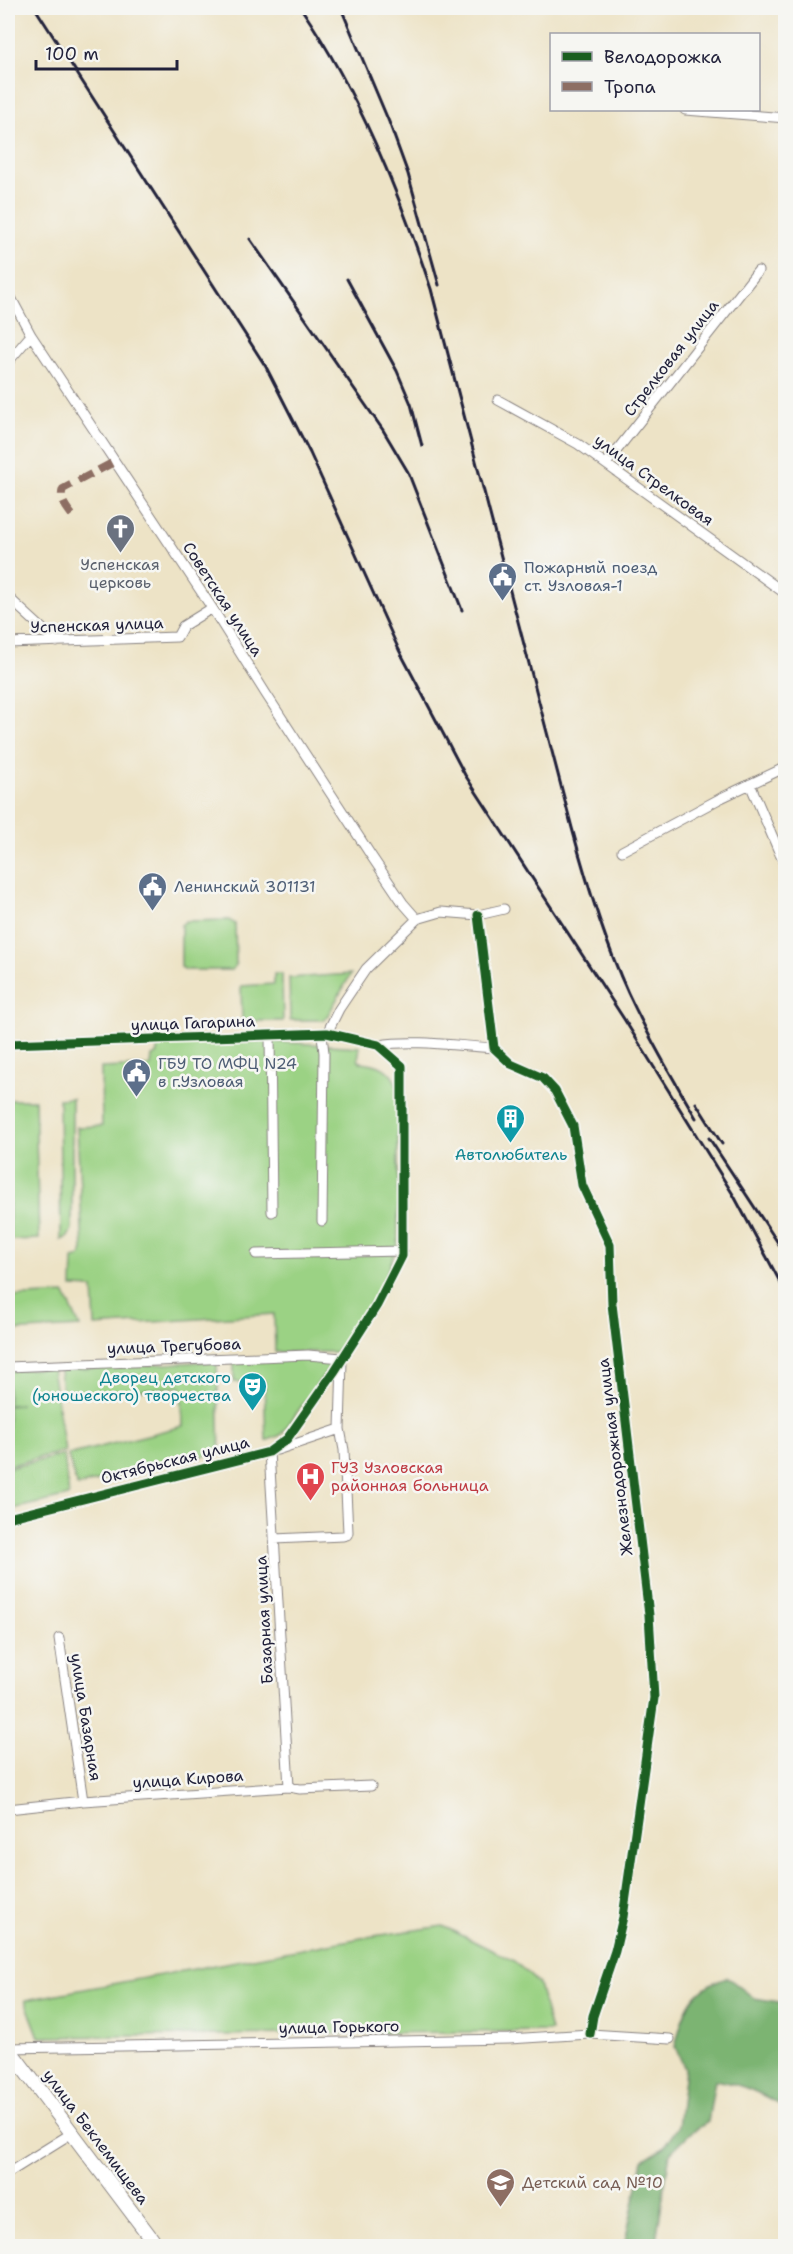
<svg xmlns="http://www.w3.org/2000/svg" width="793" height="2254" font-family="'Shantell Sans',sans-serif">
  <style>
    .green { fill: #9bd284; stroke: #5e7a60; stroke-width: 1.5 }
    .forest { fill: #7cb472; stroke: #4f6b56; stroke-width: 1.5 }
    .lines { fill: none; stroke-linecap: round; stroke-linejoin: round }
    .minor-casing { stroke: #888280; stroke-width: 11 }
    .secondary-casing { stroke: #888280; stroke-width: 16 }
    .minor { stroke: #fff; stroke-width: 9 }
    .secondary { stroke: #fff; stroke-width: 14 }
    .rail { stroke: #22223b; stroke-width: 3 }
    .quiet { stroke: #8d6e63; stroke-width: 8; stroke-dasharray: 15 8; stroke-linecap: butt }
    .cycleway-casing { stroke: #f6f6f2; stroke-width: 13 }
    .cycleway { stroke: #1b5e20; stroke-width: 9 }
    .labels { text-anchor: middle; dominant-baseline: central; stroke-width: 5; stroke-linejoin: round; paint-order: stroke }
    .street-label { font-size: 16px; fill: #22223b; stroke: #f6f6f2 }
    .worship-label { font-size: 16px; fill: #5b616d; stroke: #f6f6f2 }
    .service-label { font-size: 16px; fill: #4e5e75; stroke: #f6f6f2; text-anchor: start }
    .culture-label { font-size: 16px; fill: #0d838f; stroke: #f6f6f2 }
    .health-label { font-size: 16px; fill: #be3a42; stroke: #f6f6f2; text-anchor: start }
    .education-label { font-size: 16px; fill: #785e54; stroke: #f6f6f2; text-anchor: start }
  </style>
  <rect width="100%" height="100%" fill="#f6f6f2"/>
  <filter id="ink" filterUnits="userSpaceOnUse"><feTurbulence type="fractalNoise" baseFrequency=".0167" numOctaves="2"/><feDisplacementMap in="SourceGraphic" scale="12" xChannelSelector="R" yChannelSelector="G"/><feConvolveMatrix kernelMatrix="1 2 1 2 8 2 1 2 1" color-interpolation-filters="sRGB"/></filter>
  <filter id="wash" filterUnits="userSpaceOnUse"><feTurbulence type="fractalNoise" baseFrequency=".008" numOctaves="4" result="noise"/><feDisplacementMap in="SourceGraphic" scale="24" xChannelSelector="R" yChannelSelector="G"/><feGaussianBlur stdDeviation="1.35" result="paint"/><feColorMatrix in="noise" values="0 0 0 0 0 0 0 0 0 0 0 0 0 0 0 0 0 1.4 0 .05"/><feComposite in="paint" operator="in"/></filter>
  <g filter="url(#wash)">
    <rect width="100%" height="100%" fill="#ede3c6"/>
    <path class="green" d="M229 920 235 924 236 965 232 970H186L181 967V925L186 921Z
      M274 974H282L283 1021H242L241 986 274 984Z
      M351 974 325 1020H290L289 978Z
      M263 1041 360 1047 358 1059 360 1062C379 1063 391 1069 398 1087V1244L385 1278 375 1297 355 1330 336 1352H275L274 1314 95 1326 93 1288 72 1287 73 1259 80 1257 83 1250 77 1127 102 1126 101 1068 151 1066 152 1056 157 1054V1044Z
      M72 1098V1229L68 1237 61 1240 59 1099Z
      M8 1100H35L39 1239 10 1240Z
      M65 1294 80 1327 8 1331V1297Z
      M336 1358 281 1435 266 1441 264 1382H234V1360Z
      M217 1361 220 1452 77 1486 68 1455 183 1426 181 1387 62 1395 60 1370Z
      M52 1368 65 1451 8 1466V1406L21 1404 8 1405V1370Z
      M64 1455 69 1496 8 1510V1468Z
      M443 1926 514 1961 539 1984 551 2031 39 2037 25 2000 367 1937Z"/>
    <path class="forest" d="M727 1977 754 1998 785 2003V2108C763 2094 742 2084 715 2080L708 2122 690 2133 670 2153 655 2246H624L643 2160 664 2147 678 2127 685 2069 675 2047C684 2012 689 1989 727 1977Z"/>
  </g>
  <g filter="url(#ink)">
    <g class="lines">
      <defs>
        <path id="minor" d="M685 110 786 118
          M8 292 31 335 212 608 266 694 372 857 403 903 417 919
          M8 362 31 335
          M498 400 578 444 786 594
          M606 464 758 271
          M8 597 57 642
          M8 643 177 637 183 626 212 608
          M750 784 786 868
          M622 851 721 798 786 767
          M478 915 494 1048 511 1064 543 1078 555 1091 573 1126 582 1185 610 1245 612 1304 649 1615 654 1698 623 1917 615 1951 593 2016 590 2034
          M327 1033 339 1009 366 969 417 919 441 912 478 915 504 909
          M270 1035 272 1212
          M322 1035 324 1053 322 1221
          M8 1044 327 1033 378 1045 402 1066V1256L377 1305 334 1372 287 1439 269 1452 8 1518
          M378 1045C416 1039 456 1046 494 1048
          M256 1254 403 1251
          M8 1367 308 1355 342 1358
          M277 1450 340 1429
          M269 1452 289 1787
          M274 1539 343 1536 347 1535 348 1532 344 1450 340 1429 342 1361
          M59 1638 83 1801
          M8 1809 83 1801 289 1787 300 1789 371 1786
          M8 2048 509 2039 590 2034 670 2039
          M8 2173 72 2133"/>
        <path id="secondary" d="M8 2048 157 2246"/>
      </defs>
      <use href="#minor" class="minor-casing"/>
      <use href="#secondary" class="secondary-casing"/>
      <use href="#minor" class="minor"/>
      <use href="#secondary" class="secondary"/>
      <path class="rail" d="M35 8 266 367 310 453 399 650 465 775 624 1019 734 1196 786 1293
        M301 8C359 94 398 190 431 289L572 828C587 884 604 940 628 993 648 1036 672 1077 696 1118
        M341 8 389 122 408 174 439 285
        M250 239 383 430 408 472 462 610
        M347 279 397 371 411 404 422 446
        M696 1103 722 1144
        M709 1138 786 1255"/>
      <path class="quiet" d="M72 515C66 507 59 499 63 489L114 462"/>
      <defs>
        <path id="cycleway" d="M478 915 494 1048 511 1064 543 1078 555 1091 573 1126 582 1185 610 1245 612 1304 649 1615 654 1698 623 1917 615 1951 593 2016 590 2034
          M8 1044 327 1033 378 1045 402 1066V1256L377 1305 334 1372 287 1439 269 1452 8 1518"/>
      </defs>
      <use href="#cycleway" class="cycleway-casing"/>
      <use href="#cycleway" class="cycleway"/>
    </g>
  </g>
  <defs>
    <symbol id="church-pin" viewBox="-11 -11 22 30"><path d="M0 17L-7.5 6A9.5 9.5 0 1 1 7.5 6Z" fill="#6b7280" stroke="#f6f6f2"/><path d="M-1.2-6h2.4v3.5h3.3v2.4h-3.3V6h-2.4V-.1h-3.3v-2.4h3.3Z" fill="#fff"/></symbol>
    <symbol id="civic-pin" viewBox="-11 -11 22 30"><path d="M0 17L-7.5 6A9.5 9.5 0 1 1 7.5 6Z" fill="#5c6f8a" stroke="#f6f6f2"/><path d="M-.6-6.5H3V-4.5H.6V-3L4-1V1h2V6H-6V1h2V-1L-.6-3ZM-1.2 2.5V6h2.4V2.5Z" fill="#fff"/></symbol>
    <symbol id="building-pin" viewBox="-11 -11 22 30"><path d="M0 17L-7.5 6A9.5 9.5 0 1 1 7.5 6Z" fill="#0f9aa8" stroke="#f6f6f2"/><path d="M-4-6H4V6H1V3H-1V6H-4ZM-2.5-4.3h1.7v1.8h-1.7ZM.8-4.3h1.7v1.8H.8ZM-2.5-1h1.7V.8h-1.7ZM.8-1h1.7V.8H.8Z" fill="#fff"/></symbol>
    <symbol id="theatre-pin" viewBox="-11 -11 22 30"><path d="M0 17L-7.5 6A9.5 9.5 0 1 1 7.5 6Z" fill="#0f9aa8" stroke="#f6f6f2"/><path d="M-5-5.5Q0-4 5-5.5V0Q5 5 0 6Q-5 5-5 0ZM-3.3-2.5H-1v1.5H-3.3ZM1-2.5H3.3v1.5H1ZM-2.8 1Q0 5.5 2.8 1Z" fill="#fff"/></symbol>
    <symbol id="hospital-pin" viewBox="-11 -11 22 30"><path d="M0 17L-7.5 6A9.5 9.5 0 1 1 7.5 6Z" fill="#e0444e" stroke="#f6f6f2"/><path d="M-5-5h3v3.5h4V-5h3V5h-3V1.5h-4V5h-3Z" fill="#fff"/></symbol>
    <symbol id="school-pin" viewBox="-11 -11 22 30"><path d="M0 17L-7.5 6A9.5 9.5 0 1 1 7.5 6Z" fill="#8d6e63" stroke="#f6f6f2"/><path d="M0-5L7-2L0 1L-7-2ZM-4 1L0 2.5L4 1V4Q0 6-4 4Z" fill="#fff"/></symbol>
  </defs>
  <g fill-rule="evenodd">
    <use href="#church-pin" x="104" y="512" width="33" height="45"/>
    <use href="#civic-pin" x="486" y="560" width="33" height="45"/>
    <use href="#civic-pin" x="136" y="870" width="33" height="45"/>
    <use href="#civic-pin" x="120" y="1056" width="33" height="45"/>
    <use href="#building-pin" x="494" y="1102" width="33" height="45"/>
    <use href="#theatre-pin" x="236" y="1370" width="33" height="45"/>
    <use href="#hospital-pin" x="294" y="1460" width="33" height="45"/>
    <use href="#school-pin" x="484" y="2166" width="33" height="45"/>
  </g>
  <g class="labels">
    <g class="street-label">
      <text transform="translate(671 358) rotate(-52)">Стрелковая улица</text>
      <text transform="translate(654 480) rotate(36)">улица Стрелковая</text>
      <text transform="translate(223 599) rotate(57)">Советская улица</text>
      <text transform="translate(97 625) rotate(-2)">Успенская улица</text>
      <text transform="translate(193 1023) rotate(-2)">улица Гагарина</text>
      <text transform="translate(174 1346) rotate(-2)">улица Трегубова</text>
      <text transform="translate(615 1457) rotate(-97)">Железнодорожная улица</text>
      <text transform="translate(175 1460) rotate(-14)">Октябрьская улица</text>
      <text transform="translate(264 1620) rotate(-93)">Базарная улица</text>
      <text transform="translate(86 1717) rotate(81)">улица Базарная</text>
      <text transform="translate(188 1779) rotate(-4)">улица Кирова</text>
      <text transform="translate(339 2027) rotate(-1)">улица Горького</text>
      <text transform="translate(96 2137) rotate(53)">улица Беклемищева</text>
    </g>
    <g class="worship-label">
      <text x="120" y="564">Успенская<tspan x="120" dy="18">церковь</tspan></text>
    </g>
    <g class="service-label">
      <text x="524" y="567">Пожарный поезд<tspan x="524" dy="18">ст. Узловая-1</tspan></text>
      <text x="174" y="886">Ленинский 301131</text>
      <text x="158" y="1063">ГБУ ТО МФЦ N24<tspan x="158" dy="18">в г.Узловая</tspan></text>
    </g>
    <g class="culture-label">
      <text x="511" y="1154">Автолюбитель</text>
      <text x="231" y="1377" text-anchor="end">Дворец детского<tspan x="231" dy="18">(юношеского) творчества</tspan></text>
    </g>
    <g class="health-label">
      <text x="331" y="1467">ГУЗ Узловская<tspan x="331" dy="18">районная больница</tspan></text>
    </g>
    <g class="education-label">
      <text x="522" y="2182">Детский сад №10</text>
    </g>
  </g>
  <rect width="793" height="2254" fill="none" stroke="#f6f6f2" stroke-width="30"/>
  <rect x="550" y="33" width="210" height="78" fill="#f6f6f2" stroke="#a1a1a9" stroke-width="1.5"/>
  <rect x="562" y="52" width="30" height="9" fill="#1b5e20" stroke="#a1a1a9" stroke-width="1.5"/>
  <text x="604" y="63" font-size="18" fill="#22223b">Велодорожка</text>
  <rect x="562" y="82" width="30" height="9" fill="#8d6e63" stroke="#a1a1a9" stroke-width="1.5"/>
  <text x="604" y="93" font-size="18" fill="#22223b">Тропа</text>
  <path d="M36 60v9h141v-9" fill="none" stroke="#22223b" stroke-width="3"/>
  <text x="45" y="60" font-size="18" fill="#22223b" stroke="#f6f6f2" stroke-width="4.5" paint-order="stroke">100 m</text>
</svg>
